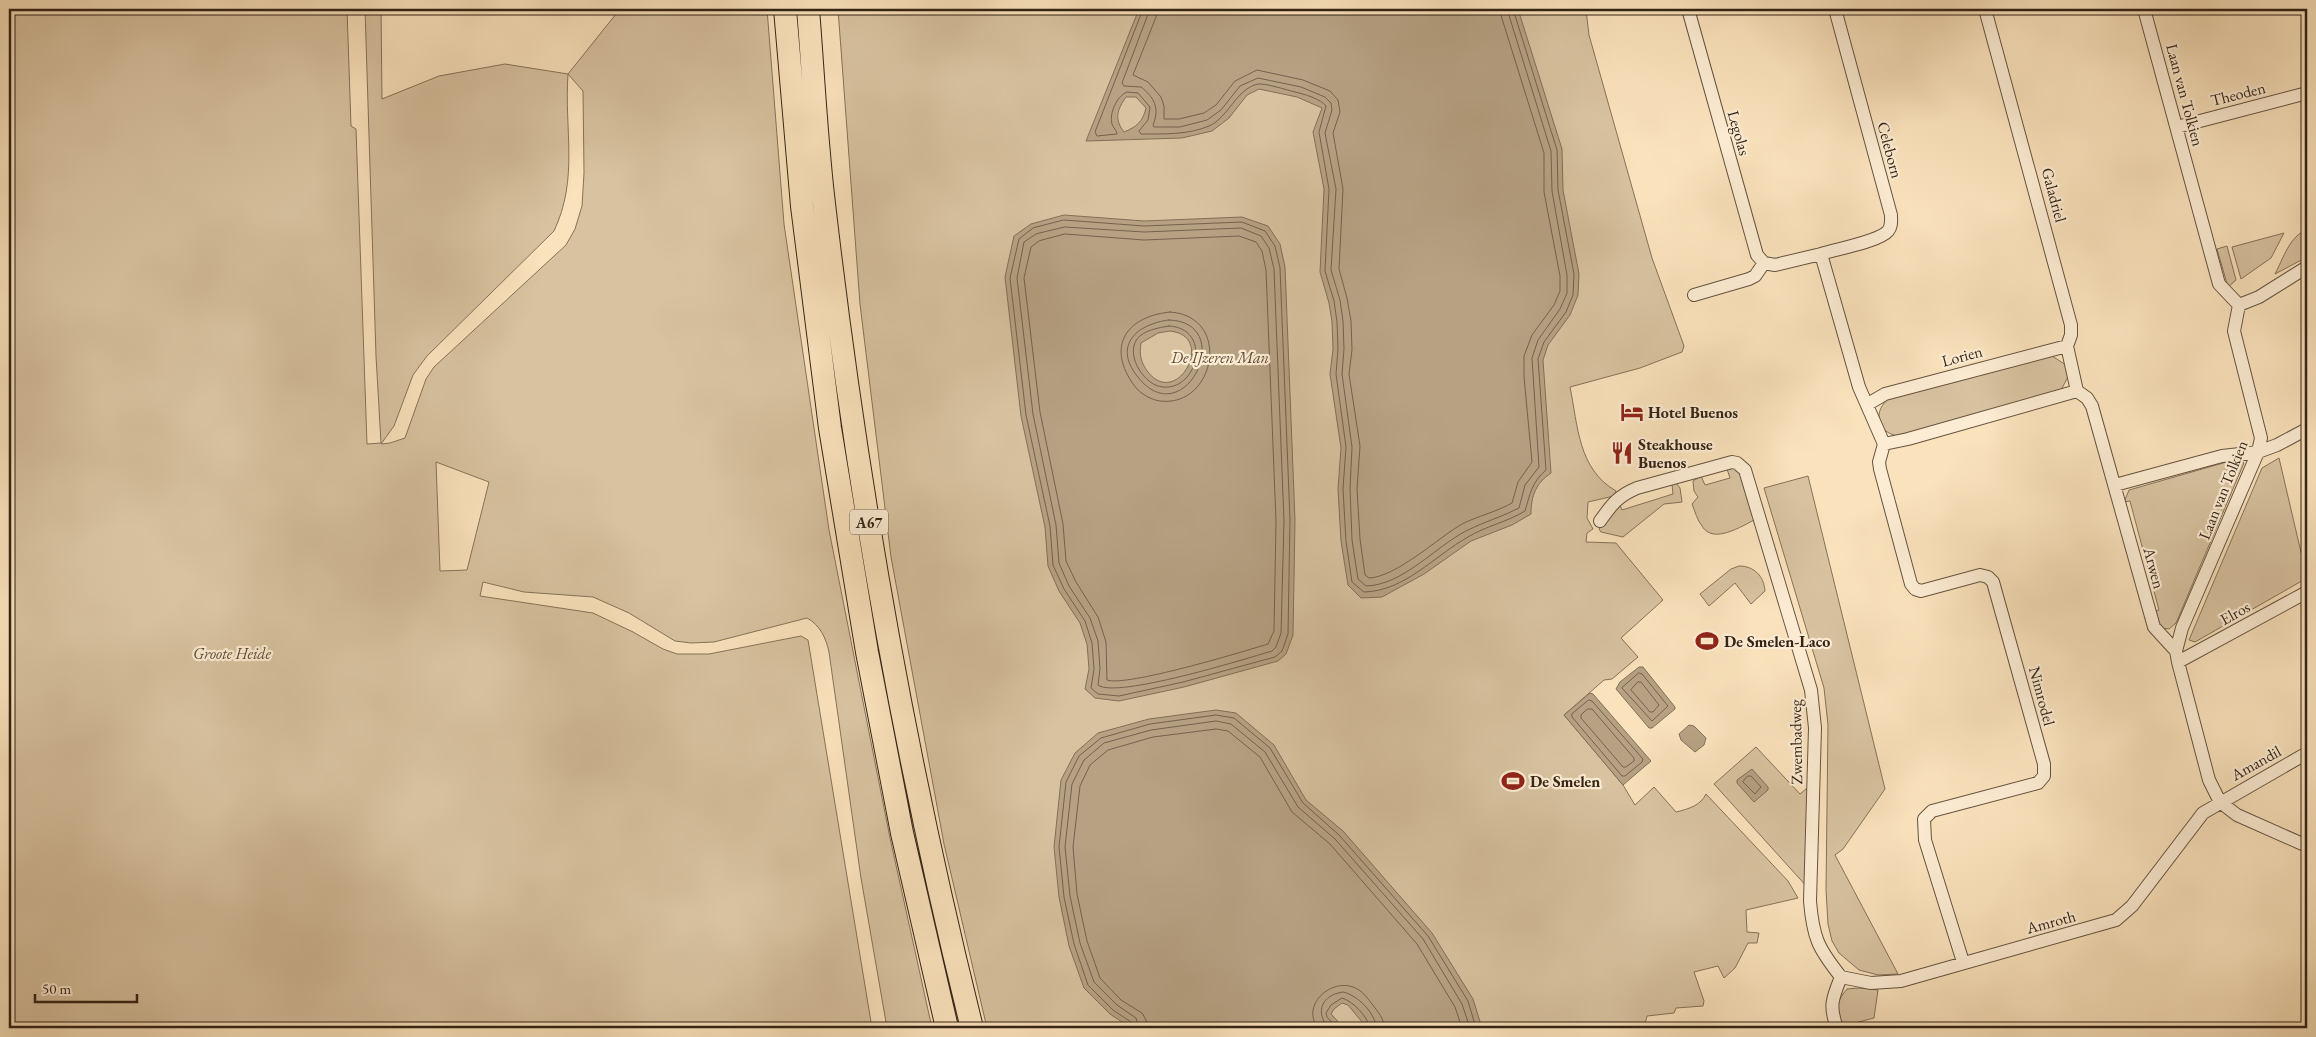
<svg xmlns="http://www.w3.org/2000/svg" width="2316" height="1037" font-family="'EB Garamond',serif">
  <style>
    .green { fill: #d8c2a0; stroke: #86725a; fill-rule: evenodd }
    .water { fill: #b6a183; stroke: #826f57; fill-rule: evenodd }
    .lines { fill: none; stroke-linecap: round; stroke-linejoin: round }
    .shore { stroke: #74624c; stroke-width: 1 }
    .street-casing { stroke: #65533f; stroke-width: 14 }
    .highway-casing { stroke: #332315; stroke-width: 24 }
    .street { stroke: #fcecd3; stroke-width: 12 }
    .highway { stroke: #fae2bc; stroke-width: 22 }
    .labels { text-anchor: middle; dominant-baseline: central; stroke-width: 4.5; stroke-linejoin: round; paint-order: stroke }
    .shield { fill: #fcecd3; stroke: #6f5f4e; stroke-width: 1 }
    .shield-label { font-size: 15px; font-weight: bold; fill: #332315 }
    .street-label { font-size: 16px; fill: #332315; stroke: #fcecd3 }
    .park-label { font-size: 16px; font-style: italic; fill: #5c4b38; stroke: #fcecd3 }
    .poi-label { font-size: 16px; font-weight: bold; fill: #332315; stroke: #fcecd3; text-anchor: start }
  </style>
  <rect width="100%" height="100%" fill="#fae2bc"/>
  <filter id="stains"><feTurbulence type="fractalNoise" baseFrequency=".004" numOctaves="4"/><feColorMatrix values="0 0 0 0 .2 0 0 0 0 .09 0 0 0 0 .02 0 0 0 .5 -.17"/></filter>
  <radialGradient id="worn" r=".72"><stop offset=".6" stop-color="#630" stop-opacity="0"/><stop offset="1" stop-color="#630" stop-opacity=".3"/></radialGradient>
  <path class="green" d="M9 9H347L351 126 356 129 367 444 381 443 376 356 365 9H381L382 99 439 76 505 64 568 74 620 9H767L784 224 829 530 890 838 932 1028H887L861 878 829 652C826 638 820 625 807 618L714 642 691 643 675 641 629 613 593 597 524 592 483 582 480 596 593 613 633 632 663 649 677 654H709L801 636 808 640 872 1028H9ZM568 74 583 91 584 173 582 206 575 229 566 245 434 367 426 379 405 438 390 443 381 444 394 426 413 375 427 356 554 231C579 178 564 130 568 74ZM436 462 489 482 467 570 440 571Z
    M838 9 1586 10 1589 35 1652 258 1684 346 1682 352 1640 368 1570 387C1578 426 1578 469 1616 491L1614 496 1588 502 1587 518 1593 529 1587 533 1586 542 1616 543 1663 600 1621 638 1638 657 1612 679 1604 680 1564 715 1623 785 1635 805 1654 787 1676 812C1689 809 1701 805 1706 794L1788 881 1798 898 1746 910 1747 932 1759 933 1757 943H1748L1735 968 1724 978 1718 966 1694 972 1704 1001 1703 1006 1676 1008 1674 1013 1647 1016 1644 1028H987L944 844 891 557 860 304Z
    M2307 230V257L2275 274C2283 259 2290 235 2307 230Z
    M2284 233 2271 258 2241 279 2232 247Z
    M2227 246 2236 280 2228 287 2217 249Z
    M2052 356 2066 365 2069 375 2061 390 1898 436C1877 433 1872 410 1890 398Z
    M2279 458 2307 578 2195 642 2189 640 2262 468Z
    M2237 459 2244 463 2176 623 2169 629 2161 628 2155 611 2159 610 2130 501 2124 502 2129 490Z
    M1734 468 1739 470 1756 519C1742 526 1713 545 1702 526 1697 520 1695 511 1692 504L1698 497 1694 491 1693 481 1701 476 1705 485 1730 478 1727 469Z
    M1808 476 1885 789 1843 849 1835 855 1898 974 1878 975 1859 970 1839 953 1832 941 1828 924 1826 890 1828 725 1824 688 1764 488Z
    M1676 483 1680 488 1682 502 1664 504 1623 537 1601 532 1599 529 1620 505 1622 510 1673 494 1672 484Z
    M1739 566C1754 566 1764 576 1765 591L1751 604 1735 583 1709 606 1700 594 1731 569Z
    M1756 747 1800 794 1812 784 1809 889 1714 784Z
    M1859 988 1878 990 1874 1018 1843 1026C1836 1009 1835 1003 1847 989Z"/>
  <path class="water" d="M1139 9H1518L1562 149 1563 190 1579 274 1578 295 1570 315 1548 345 1543 360 1551 473C1536 483 1531 496 1531 514L1512 525 1471 541 1424 574 1382 597 1361 598 1348 585 1341 541 1338 489 1341 448 1330 374 1333 349 1332 322 1329 303 1320 272 1324 189 1313 132 1322 108 1297 97 1259 89 1247 95 1229 118 1212 131 1182 138 1086 141ZM1126 97H1136L1146 108C1143 122 1136 127 1124 132 1114 119 1117 110 1126 97Z
    M1064 215 1144 221 1242 217 1268 226 1280 244 1285 267 1295 520 1293 635 1286 654 1278 661 1184 687 1119 701 1095 698 1085 689 1089 669 1087 644 1080 623 1059 591 1048 566 1045 527 1021 416 1005 277 1014 236 1031 224ZM1170 331C1217 336 1177 409 1148 372 1141 363 1139 355 1141 343L1158 333Z
    M1639 667H1643L1675 707V709L1652 728H1649L1616 689 1620 682Z
    M1590 693 1593 694 1651 761 1623 785 1564 715Z
    M1216 710 1236 713 1274 745 1306 800 1343 831 1432 933 1473 999 1482 1028H1367L1348 1005 1342 1003 1334 1009 1331 1014 1344 1028H1131L1110 1014 1084 988 1069 946 1059 897 1054 847 1061 780 1075 753 1098 733 1149 719Z
    M1689 725 1694 726 1706 738 1704 745 1695 752 1681 740 1679 734Z
    M1752 769 1768 787V790L1754 802 1737 783V780Z"/>
  <g class="lines">
    <path class="shore" d="M1143 9 1095 132 1097 136 1117 134C1117 130 1113 128 1112 124 1109 113 1117 96 1127 92L1138 93 1150 107 1148 120 1139 131 1141 134C1163 134 1188 135 1209 126 1229 117 1236 89 1258 84 1265 83 1287 90 1295 92 1304 94 1321 99 1326 106L1319 132 1329 189 1325 271 1334 301 1337 322 1338 349 1336 374 1346 447 1343 489 1346 541 1352 582 1364 592C1405 591 1434 556 1468 537 1486 526 1507 522 1525 511 1530 494 1532 482 1546 470L1538 359 1544 342 1566 312 1573 295 1574 274 1558 190 1557 150 1513 9
      M1150 9 1122 83 1124 86 1141 87C1154 97 1160 108 1153 125L1154 127H1180L1207 120 1221 110 1240 86 1258 78 1301 87 1325 97 1331 103 1332 110 1325 133 1336 189 1331 270 1340 300 1343 321 1344 349 1342 374 1352 447 1350 489 1352 540 1358 579 1366 586C1403 585 1435 547 1466 531 1483 522 1502 517 1519 508L1525 485 1539 467 1532 358 1538 340 1560 309 1567 293V275L1552 191 1551 151 1507 9
      M1157 9 1156 17 1133 75 1148 82 1161 97 1164 106V119H1179L1204 113 1216 105 1235 81 1257 70 1303 80 1330 91 1338 100 1340 112 1333 133 1343 189 1339 269 1347 298 1351 321 1352 350 1349 374 1360 446 1357 489 1360 539 1365 575 1369 578C1396 577 1438 538 1462 524 1478 516 1496 512 1512 503L1518 482 1532 462 1524 377V356L1532 335 1554 305 1560 291V276L1544 192V153L1499 9
      M1064 220 1144 226 1242 222 1265 231 1275 246 1280 268 1290 520 1288 634 1282 651 1275 657 1183 682 1119 696 1098 694 1091 688 1094 669 1092 643 1085 621 1064 589 1053 565 1050 526 1026 415 1010 278 1019 239 1033 228Z
      M1065 227 1144 232 1241 228 1261 236 1269 248 1274 269 1284 521 1281 633 1276 647 1272 651C1245 659 1116 699 1098 685L1100 669 1098 641 1090 618 1069 586 1059 563 1056 525 1033 414 1017 278 1024 242 1036 234Z
      M1065 234 1144 240 1239 236 1256 242 1262 251 1266 270 1276 521 1274 631 1268 644C1242 652 1126 687 1107 680L1106 642 1098 617 1076 582 1066 561 1063 524 1040 412 1024 278 1031 247 1039 241Z
      M1170 312C1233 316 1215 408 1160 401 1152 400 1143 395 1137 389 1106 351 1122 317 1170 312Z
      M1169 320C1239 322 1184 437 1137 376 1113 345 1137 324 1169 320Z
      M1169 326C1212 328 1199 390 1163 387 1145 386 1125 356 1137 339 1144 330 1158 328 1169 326Z
      M1639 673 1642 674 1668 706 1652 721 1622 688Z
      M1638 682H1641L1659 705 1653 712H1650L1631 690Z
      M1589 700 1592 701 1643 759 1642 762 1625 776H1622L1572 717V714Z
      M1588 709H1592L1634 758V761L1626 767H1623L1581 718V715Z
      M1748 776H1751L1761 787 1755 794 1743 782Z
      M1133 1028 1131 1022 1113 1010 1088 985 1074 944 1064 897 1059 847 1066 782 1079 756 1101 738 1150 724 1216 715 1234 718 1270 748 1303 803 1339 835 1428 936 1468 1001 1476 1028
      M1139 1028 1136 1018 1117 1005 1094 982 1080 943 1070 896 1065 847 1072 784 1084 760 1104 743 1151 730 1216 721 1231 724 1265 752 1298 807 1335 839 1423 939 1462 1004 1470 1028
      M1147 1028 1146 1020 1142 1013 1121 1000 1100 978 1087 941 1077 894 1073 847 1080 786 1090 765 1108 750 1153 737 1216 729 1228 731 1260 757 1292 812 1330 844 1417 944 1455 1007 1462 1028
      M1318 1028C1299 1004 1335 974 1359 990 1364 993 1368 999 1372 1004 1378 1012 1384 1018 1384 1028
      M1329 1028C1314 1012 1322 995 1343 992 1357 995 1376 1013 1376 1028
      M1337 1028 1327 1017 1326 1013 1331 1005 1342 998C1353 1001 1368 1017 1370 1028"/>
    <defs>
      <path id="street" d="M1688 9 1757 255 1764 263 1775 265 1821 254 1859 387 1884 444
        M1985 9 2071 325V335L2067 346 2077 391
        M2144 9 2219 284 2239 305
        M2177 127 2307 93
        M1821 254C1836 249 1878 242 1888 231 1892 226 1891 221 1891 215L1835 9
        M1694 295 1749 279 1755 276 1764 263
        M2239 305 2234 331 2237 343 2261 438 2258 452 2182 628 2176 651 2178 662 2209 780 2220 802 2237 815 2307 846
        M2239 305 2259 297 2307 267
        M2077 391 2087 398 2092 406 2154 627 2176 651
        M1868 404 1885 394 2067 346
        M1884 444 1879 462 1880 469 1911 584 1915 589 1921 591 1980 575 1988 577 1993 582 2044 764V776L2038 783 1932 811 1924 819 1925 840 1963 962
        M1884 444 1908 439 2077 391
        M2115 485 2222 456 2258 452 2277 445 2307 429
        M1600 521C1612 504 1618 496 1637 488L1732 462 1737 463 1745 470 1811 690 1815 728 1810 901C1813 938 1818 948 1841 977 1832 999 1829 1006 1837 1028
        M2178 662 2307 592
        M1841 977 1871 983 1901 981 2116 920 2132 906 2203 813 2307 753"/>
      <path id="highway" d="M785 9 802 206 830 428 867 652 902 833 947 1028
        M808 9C813 71 816 133 823 195 855 475 904 755 972 1028"/>
    </defs>
    <use href="#street" class="street-casing"/>
    <use href="#highway" class="highway-casing"/>
    <use href="#street" class="street"/>
    <use href="#highway" class="highway"/>
  </g>
  <defs>
    <symbol id="hotel-bare" viewBox="-9 -9 18 18"><path d="M-6-4.5h1.5V1H6V5H4.5V3h-9V5H-6ZM-4 0a1.8 1.8 0 1 1 3.6 0ZM.5 0V-2.5h3Q6-2.5 6 0Z" fill="#8f2418" stroke="#fcecd3" stroke-width="2.5" paint-order="stroke"/></symbol>
    <symbol id="restaurant-bare" viewBox="-9 -9 18 18"><path d="M-5-6h1v4h1v-4h1v4h1v-4h1v5L-1.5 .5V6h-2V.5L-5-1ZM5-6V6H3V1.5H1.5Q1.5-4 5-6Z" fill="#8f2418" stroke="#fcecd3" stroke-width="2.5" paint-order="stroke"/></symbol>
    <symbol id="stadium-bare" viewBox="-9 -9 18 18"><path d="M0-5a6.5 5 0 1 0 0 10a6.5 5 0 1 0 0-10ZM-3.5-1.8h7v3.6h-7Z" fill="#8f2418" stroke="#fcecd3" stroke-width="2.5" paint-order="stroke"/></symbol>
  </defs>
  <g fill-rule="evenodd">
    <use href="#hotel-bare" x="1616" y="396" width="32" height="32"/>
    <use href="#restaurant-bare" x="1606" y="437" width="32" height="32"/>
    <use href="#stadium-bare" x="1691" y="625" width="32" height="32"/>
    <use href="#stadium-bare" x="1497" y="765" width="32" height="32"/>
  </g>
  <g class="labels">
    <rect class="shield" x="850" y="509.5" width="38" height="25" rx="4"/>
    <g class="shield-label">
      <text x="869" y="522">A67</text>
    </g>
    <g class="street-label">
      <text transform="translate(2238 94) rotate(-14)">Theoden</text>
      <text transform="translate(2185 95) rotate(75)">Laan van Tolkien</text>
      <text transform="translate(1739 133) rotate(74)">Legolas</text>
      <text transform="translate(1890 150) rotate(75)">Celeborn</text>
      <text transform="translate(2054 195) rotate(75)">Galadriel</text>
      <text transform="translate(1962 356) rotate(-15)">Lorien</text>
      <text transform="translate(2223 490) rotate(-68)">Laan van Tolkien</text>
      <text transform="translate(2154 568) rotate(75)">Arwen</text>
      <text transform="translate(2235 613) rotate(-29)">Elros</text>
      <text transform="translate(2042 696) rotate(75)">Nimrodel</text>
      <text transform="translate(1796 742) rotate(-91)">Zwembadweg</text>
      <text transform="translate(2256 763) rotate(-29)">Amandil</text>
      <text transform="translate(2051 922) rotate(-15)">Amroth</text>
    </g>
    <g class="park-label">
      <text x="1220" y="357">De IJzeren Man</text>
      <text x="232" y="653">Groote Heide</text>
    </g>
    <g class="poi-label">
      <text x="1648" y="412">Hotel Buenos</text>
      <text x="1638" y="444">Steakhouse<tspan x="1638" dy="18">Buenos</tspan></text>
      <text x="1724" y="641">De Smelen-Laco</text>
      <text x="1530" y="781">De Smelen</text>
    </g>
  </g>
  <rect width="2316" height="1037" fill="none" stroke="#fae2bc" stroke-width="30"/>
  <rect x="10" y="10" width="2296" height="1017" fill="none" stroke="#332315" stroke-width="2.5"/>
  <rect x="15" y="15" width="2286" height="1007" fill="none" stroke="#332315"/>
  <path d="M35 994v8h102v-8" fill="none" stroke="#332315" stroke-width="2.5"/>
  <text x="42" y="994" font-size="15" fill="#332315" stroke="#fcecd3" stroke-width="4" paint-order="stroke">50 m</text>
  <rect width="100%" height="100%" filter="url(#stains)"/>
  <rect width="100%" height="100%" fill="url(#worn)"/>
</svg>
